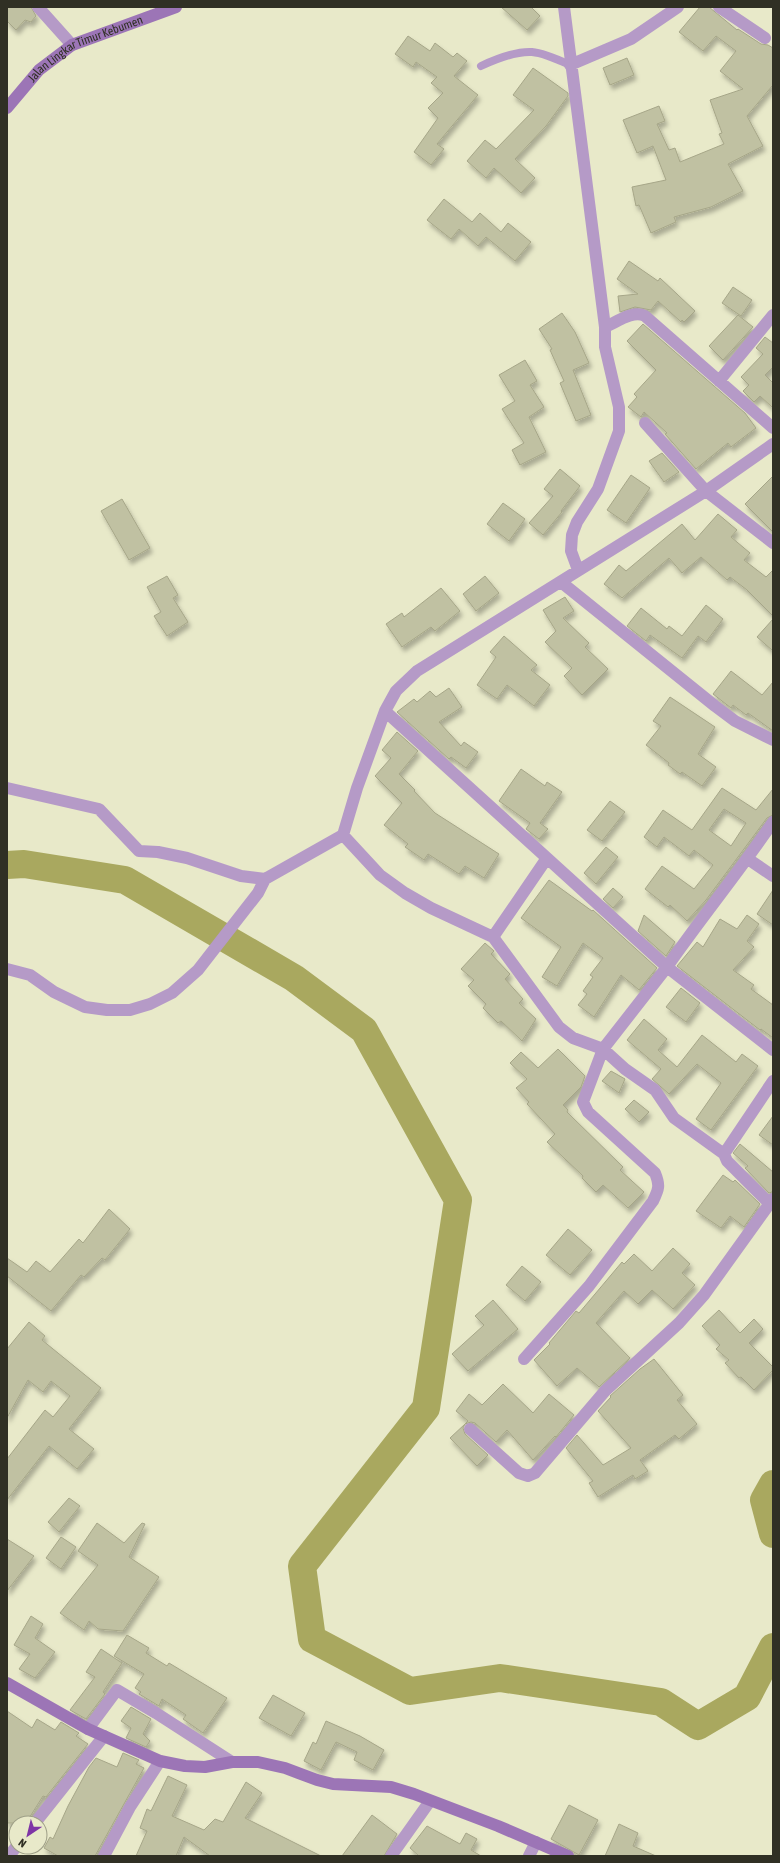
<svg xmlns="http://www.w3.org/2000/svg" width="780" height="1863" font-family="'Asap Condensed',sans-serif">
  <style>
    .lines { fill: none; stroke-linecap: round; stroke-linejoin: round }
    .river { stroke: #a9a85f; stroke-width: 28 }
    .building { fill: #c0c1a2; stroke: #a6a688; fill-rule: evenodd; filter: url(#shadow) }
    .lane { stroke: #b59ac7; stroke-width: 8 }
    .street { stroke: #b59ac7; stroke-width: 12 }
    .secondary { stroke: #9c75b6; stroke-width: 12 }
    .labels { text-anchor: middle; dominant-baseline: central; stroke-width: 4; stroke-linejoin: round; paint-order: stroke }
    .street-label { font-size: 12px; fill: #303024; stroke: #e8e9c9 }
  </style>
  <defs>
    <filter id="shadow"><feDropShadow dx="2.5" dy="4.5" stdDeviation="2" flood-color="#0004"/></filter>
  </defs>
  <rect width="100%" height="100%" fill="#e8e9c9"/>
  <g class="lines">
    <path class="river" d="M7 865 24 864 125 880 294 978 364 1030 458 1200 426 1408 302 1566 312 1639 410 1691 500 1678 661 1702 698 1726 747 1697 773 1647
      M773 1484 764 1500 773 1534"/>
  </g>
  <path class="building" d="M7 7H31L36 16 31 22 25 20 16 30 7 21Z
    M501 7H531L540 16 527 30Z
    M700 7H709L737 30 738 29 761 44 768 45 773 48V85L747 116 763 146 728 164 743 191 711 207 674 217 676 222 651 233 639 205 636 206 632 187 666 180 653 146 637 153 623 120 659 106 665 121 657 124 669 150 675 148 680 162 724 144 719 134 722 133 710 100 743 89 720 71 736 51 716 36 703 51 679 32Z
    M408 36 430 51 435 43 453 57 457 53 467 61 454 76 478 95 437 144 444 149 431 165 414 152 438 118 428 108 443 93 431 83 437 77 416 62 413 67 395 54Z
    M627 58 634 75 610 85 603 68Z
    M533 68 568 93V96L546 126 515 159 535 178 521 193 494 168 486 178 467 161 485 140 496 149 534 110 513 95Z
    M444 199 472 222 480 213 501 232 508 223 531 242 515 261 486 237 478 246 459 229 451 239 427 220Z
    M629 261 658 281 660 278 695 311 684 322 682 320 681 322 658 301 651 310 635 307 620 312 618 296 638 294 617 279Z
    M733 287 752 300 741 316 722 303Z
    M562 313 575 332 589 363 573 370 591 415 576 421 560 383 564 381 550 350 552 349 539 329Z
    M738 315 753 327 723 360 709 346Z
    M643 324 745 413 756 428 731 447 728 443 696 469 665 434 667 433 644 412 641 417 628 407 637 397 634 394 656 370 627 341Z
    M765 337 773 343V367L765 375 773 383V408L760 396 754 402 743 391 749 385 741 377 763 354 756 348Z
    M525 360 537 381 530 385 544 407 529 417 546 452 520 465 512 450 524 443 502 409 515 401 499 375Z
    M662 453 679 472 664 482 649 461Z
    M560 469 580 486 561 511 562 512 543 535 529 523 553 496 544 489Z
    M631 475 650 488 626 523 607 510Z
    M773 476V532L745 504Z
    M122 499 150 548 129 560 101 511Z
    M503 503 525 519 509 541 487 524Z
    M718 514 737 530 731 537 750 553 744 560 766 577 773 570V616L747 590 730 577 727 580 701 557 682 573 669 558 622 598 604 584 619 565 626 571 682 524 695 540Z
    M167 576 178 595 173 598 188 622 167 636 154 616 161 612 147 587Z
    M485 576 499 593 476 611 463 594Z
    M441 588 460 611 435 631 431 627 402 647 386 624 402 613 404 617Z
    M565 597 574 611 563 618 589 643 585 647 608 669 582 695 564 676 572 668 545 642 556 631 543 610Z
    M706 605 723 619 706 642 698 636 682 658 650 635 646 641 627 626 641 608 667 629 669 626 682 636Z
    M773 619V651L757 637Z
    M504 636 537 665 531 670 550 685 534 706 507 685 497 699 477 685 496 657 490 652Z
    M731 671 762 695 773 682V731L748 713 746 715 733 705 731 708 713 694Z
    M449 688 462 707 439 722 461 746 464 742 478 752 466 768 451 757 449 759 397 712 414 699 417 702 430 691 436 697Z
    M670 697 715 727 698 754 716 767 702 786 682 772 680 774 668 765 669 763 646 745 661 726 653 721Z
    M397 732 418 751 399 774 415 790 414 791 435 813 499 854 484 878 465 866 459 874 428 854 424 860 405 847 408 844 384 825 402 803 375 776 391 758 382 750Z
    M521 769 545 786 547 782 562 792 540 823 548 829 539 839 526 829 530 823 499 801Z
    M722 788 756 810 773 789V815L767 818 706 900 687 921 670 905 668 907 645 889 662 866 694 889 713 865 694 850 689 856 664 837 657 847 644 837 663 810 692 830ZM724 809 746 823 731 846 709 830Z
    M610 801 625 812 602 841 587 830Z
    M606 847 618 857 596 884 584 873Z
    M549 880 592 911 593 910 657 968 639 990 621 975 594 1017 578 1005 587 994 583 991 593 977 590 975 603 958 583 943 557 986 542 977 561 947 521 918Z
    M613 888 623 897 613 908 603 899Z
    M773 890V925L757 914Z
    M644 915 675 942 666 956 638 931Z
    M747 915 759 924 747 941 754 947 733 970 754 985 751 989 773 1005V1038L761 1029 760 1030 677 966 697 942 703 947 720 919 737 929Z
    M485 943 494 951 491 954 510 974 505 979 523 999 519 1003 536 1019 522 1041 501 1021 498 1023 483 1008 486 1004 468 986 474 980 461 969Z
    M681 988 700 1003 686 1022 666 1007Z
    M644 1019 667 1039 658 1050 677 1067 702 1035 736 1062 742 1054 758 1066 711 1130 696 1119 721 1083 697 1064 669 1094 652 1079 661 1069 627 1040Z
    M558 1049 585 1076 581 1087 563 1105 568 1110 567 1112 623 1167 620 1170 644 1192 628 1208 603 1185 596 1192 582 1178 583 1176 547 1142 555 1134 527 1104 529 1102 516 1088 527 1079 510 1063 521 1052 538 1068Z
    M611 1071 625 1079 619 1093 602 1081Z
    M634 1100 649 1112 639 1122 625 1109Z
    M773 1116V1145L759 1135Z
    M740 1144 773 1172V1190L772 1192 769 1193 745 1168 748 1166 733 1153Z
    M723 1175 733 1182 735 1180 760 1204 744 1227 730 1216 721 1228 696 1211Z
    M109 1209 130 1229 105 1260 102 1258 84 1277 81 1275 51 1311 7 1276V1258L27 1272 36 1261 50 1272 79 1239 83 1243Z
    M568 1229 592 1250 570 1275 546 1255Z
    M673 1248 690 1264 682 1273 695 1285 673 1309 652 1290 638 1304 624 1291 596 1323 630 1358 599 1387 577 1368 557 1386 534 1360 550 1344 549 1343 576 1311 579 1313 622 1262 624 1264 634 1254 652 1271Z
    M522 1266 541 1282 525 1301 506 1285Z
    M493 1300 518 1329 468 1371 452 1354 484 1325 475 1316Z
    M719 1310 740 1333 754 1319 763 1329 749 1343 773 1367V1370L754 1390 741 1377 739 1378 725 1363 729 1360 716 1349 720 1345 702 1326Z
    M29 1322 45 1336 42 1340 101 1388 69 1429 94 1449 77 1469 49 1446 7 1500V1459L45 1410 53 1417 70 1396 51 1381 43 1392 28 1380 7 1418V1349Z
    M654 1359 683 1395 677 1400 697 1424 679 1439 675 1435 640 1460 648 1471 635 1479 633 1475 598 1497 589 1483 593 1481 566 1448 577 1435 603 1465 631 1448 598 1411 611 1397 610 1396 640 1369Z
    M503 1384 533 1413 549 1394 574 1415 556 1437 555 1436 533 1460 507 1430 496 1442 475 1423 471 1422 465 1424 468 1421 456 1411 469 1394 482 1405Z
    M465 1424 463 1428 465 1434 488 1455 477 1466 450 1438Z
    M69 1498 80 1506 59 1532 48 1522Z
    M97 1523 124 1543 142 1523 145 1524 129 1557 159 1577 123 1631 98 1629 89 1621 84 1630 60 1613 98 1565 78 1551Z
    M61 1537 76 1547 61 1569 46 1558Z
    M7 1539 34 1556 7 1591Z
    M31 1616 43 1624 35 1638 55 1652 35 1678 19 1669 30 1654 14 1645Z
    M127 1635 149 1648 146 1653 167 1666 169 1663 227 1698 203 1733 183 1719 186 1715 162 1699 159 1706 139 1694 141 1692 135 1688 144 1674 114 1656Z
    M101 1649 122 1663 103 1692 105 1694 86 1719 70 1710 95 1677 86 1672Z
    M273 1695 305 1713 291 1736 259 1718Z
    M131 1707 151 1719 143 1734 150 1741 146 1747 126 1738 131 1728 121 1721Z
    M7 1711 32 1728 37 1719 55 1730 61 1722 79 1733 76 1736 88 1744 46 1797 43 1796 26 1823H7Z
    M326 1721 360 1736 384 1750 373 1770 354 1760 357 1752 336 1742 321 1770 304 1761 313 1742 316 1744Z
    M123 1753 139 1760 136 1764 144 1768 95 1856H58L44 1848 50 1837 53 1839 68 1806 89 1767 96 1758 117 1767Z
    M168 1776 187 1785 172 1816 204 1830 215 1819 223 1822 246 1782 262 1793 245 1818 321 1856H210L184 1837 176 1856H136L147 1831 140 1828 147 1809 151 1811Z
    M569 1805 598 1820 579 1855 551 1839Z
    M372 1815 397 1834 384 1856H342Z
    M619 1824 638 1833 633 1846 656 1856H605Z
    M427 1826 460 1844 466 1833 477 1839 471 1850 481 1856H419L410 1848Z"/>
  <g class="lines">
    <path class="lane" d="M481 66C496 59 515 51 532 52 544 53 559 60 570 65"/>
    <path class="street" d="M38 7 72 45
      M564 7 605 327V347L619 407V431L598 489 577 522 572 535 571 551 578 570
      M719 7 765 38
      M570 65 631 39 678 7
      M605 327C617 322 633 310 645 316L773 428
      M719 381 773 315
      M645 423 706 491 773 543
      M561 582 715 706 735 721 773 740
      M385 711 667 967C701 918 739 872 773 822
      M7 788 99 809 139 851 158 852 187 858 241 876 265 879
      M343 835 380 875 405 893 431 908 493 937 559 1027 573 1038 603 1049 625 1069 655 1090 674 1118 724 1154 727 1161 770 1204
      M748 859 773 876
      M493 937 547 858
      M7 969 30 975 54 992 85 1007 107 1010H130L150 1004 172 993 198 970 258 893 265 879 343 835 357 788 385 711 396 691 417 671 706 491 773 444
      M724 1154 773 1081
      M524 1359 589 1286 653 1201C659 1189 660 1185 655 1173L588 1112 583 1102 603 1049 667 967 773 1050
      M470 1429 519 1473 528 1476 535 1473 605 1391 679 1323 704 1295 773 1199
      M88 1729 117 1690 156 1713 232 1762
      M35 1823 104 1736
      M9 1856 16 1847
      M104 1856 130 1807 160 1761
      M391 1856 430 1801
      M529 1856 536 1842"/>
    <g class="secondary">
      <path id="s1" d="M7 108 39 70 72 45 176 7"/>
      <path d="M7 1683 88 1729 160 1761 185 1766 205 1767 232 1762H258L285 1768 317 1780 333 1784 391 1787 414 1794 498 1826 568 1856"/>
    </g>
  </g>
  <g class="labels">
    <g class="street-label">
      <text stroke="none"><textPath href="#s1" startOffset="101">Jalan Lingkar Timur Kebumen</textPath></text>
    </g>
  </g>
  <rect width="780" height="1863" fill="none" stroke="#303024" stroke-width="16"/>
  <g transform="translate(28 1835) rotate(215)"><circle r="19" fill="#e8e9c9" stroke="#9e9f87"/>
  <path d="M0-3L7 15L0 10L-7 15Z" fill="#7e34a6"/>
  <text y="-6" font-size="11" font-weight="bold" text-anchor="middle" fill="#303024">N</text>
  </g>
</svg>
